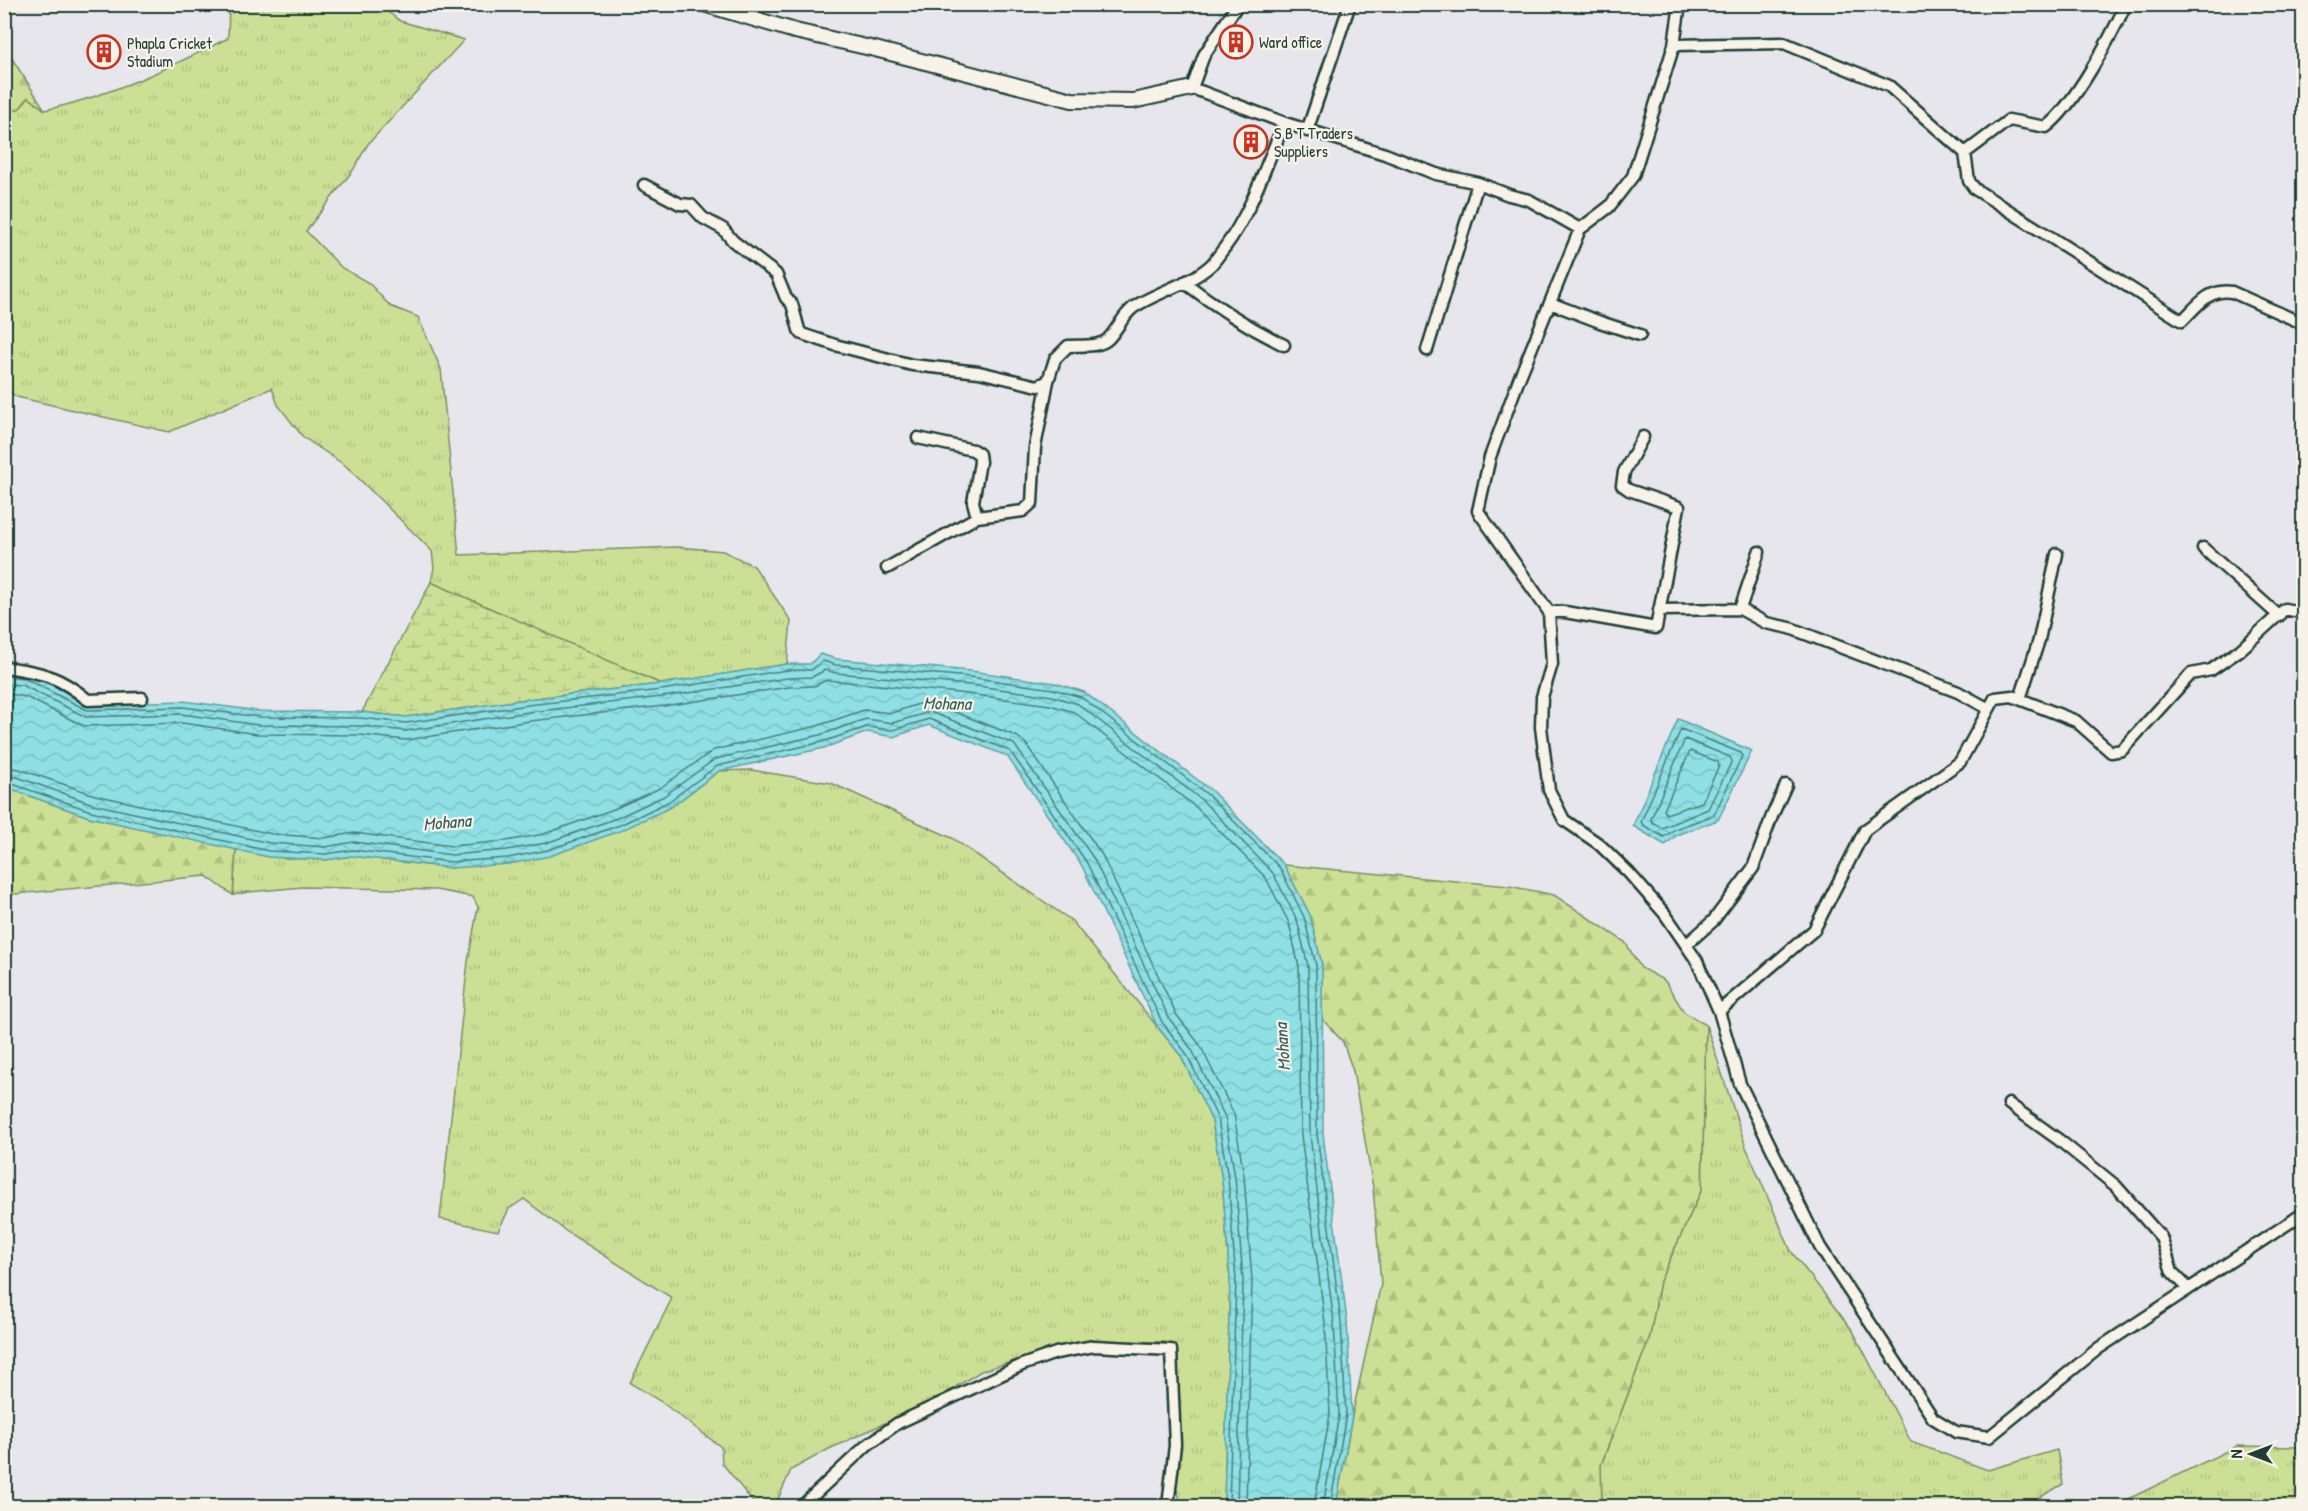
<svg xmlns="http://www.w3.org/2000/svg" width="2308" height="1511" font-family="'Patrick Hand',sans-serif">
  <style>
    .grass { fill: url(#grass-tufts); stroke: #768e64; stroke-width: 1.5 }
    .forest { fill: url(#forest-firs); stroke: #768e64; stroke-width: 1.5 }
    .wetland { fill: url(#wetland-marsh); stroke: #768e64; stroke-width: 1.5 }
    .water { fill: url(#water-waves); stroke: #629f9e; stroke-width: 1.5 }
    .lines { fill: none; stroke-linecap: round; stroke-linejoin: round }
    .shore { stroke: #4b7e7b; stroke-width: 1.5 }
    .street-casing { stroke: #1f3d34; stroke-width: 15 }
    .secondary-casing { stroke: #1f3d34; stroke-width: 18 }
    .street { stroke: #f7f3e8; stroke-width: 10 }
    .secondary { stroke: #f7f3e8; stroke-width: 14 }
    .labels { text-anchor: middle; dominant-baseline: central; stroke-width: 4.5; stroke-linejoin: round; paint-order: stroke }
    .poi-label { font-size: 16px; fill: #1f3d34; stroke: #f7f3e8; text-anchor: start }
    .water-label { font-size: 18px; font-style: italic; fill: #355e57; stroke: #f7f3e8 }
  </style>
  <defs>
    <pattern id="grass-tufts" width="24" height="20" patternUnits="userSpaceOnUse" patternTransform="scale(1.5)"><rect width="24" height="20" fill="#cce095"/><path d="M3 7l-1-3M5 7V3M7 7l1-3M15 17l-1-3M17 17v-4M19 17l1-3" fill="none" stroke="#afc181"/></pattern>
    <pattern id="forest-firs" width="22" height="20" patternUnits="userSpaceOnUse" patternTransform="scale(1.5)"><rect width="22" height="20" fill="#cce095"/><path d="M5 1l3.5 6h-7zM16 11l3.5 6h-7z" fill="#afc181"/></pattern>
    <pattern id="wetland-marsh" width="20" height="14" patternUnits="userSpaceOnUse" patternTransform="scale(1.5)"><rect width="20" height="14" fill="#cce095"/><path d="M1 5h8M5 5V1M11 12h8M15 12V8" fill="none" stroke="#afc181"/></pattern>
    <pattern id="water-waves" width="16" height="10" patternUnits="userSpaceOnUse" patternTransform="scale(1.5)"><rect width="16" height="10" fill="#8ee0e5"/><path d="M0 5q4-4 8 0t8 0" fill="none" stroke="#7ac1c5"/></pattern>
  </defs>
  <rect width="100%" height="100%" fill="#e7e6ed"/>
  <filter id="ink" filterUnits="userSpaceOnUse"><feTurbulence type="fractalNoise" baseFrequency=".0167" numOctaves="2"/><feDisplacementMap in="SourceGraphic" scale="12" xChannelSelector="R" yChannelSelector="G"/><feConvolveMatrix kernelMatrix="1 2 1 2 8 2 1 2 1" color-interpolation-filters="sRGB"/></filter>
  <g filter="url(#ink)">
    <path class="grass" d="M229 5H379L400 21 464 40 368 144 353 170 306 231 342 268 369 283 390 306 418 317 441 369 459 555 678 547 723 551 754 566 791 621 787 664 661 684 431 582 434 568 432 551 346 466 303 437 278 405 272 388 169 432 17 397 5 389 4 117 21 107 28 97 45 110C110 96 169 68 228 38Z
      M751 770 831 783 952 838 1072 921 1181 1056 1212 1121 1222 1179 1230 1280 1224 1506H1182L1175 1484 1174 1351 1166 1342H1105L1054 1349 981 1371 935 1400 829 1449 791 1470 778 1499V1506H756L722 1463 721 1447 660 1401 630 1383 672 1298 567 1232 524 1199 509 1209 498 1231 440 1219 468 961 478 907 473 897 436 890 303 887 248 892 233 895 236 849 269 857 325 860 352 856 451 868 671 807 719 771Z
      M1706 1025 1746 1147 1791 1251 1853 1331 1911 1442 1988 1470 2057 1450 2063 1484 2025 1506H1602L1601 1465 1650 1336 1660 1281 1702 1189Z
      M2237 1446 2303 1447V1506H2114Z"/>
    <path class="forest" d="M4 46 45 110 28 97 21 107 5 117Z
      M5 789 13 790 89 817 236 849 233 895 206 876 5 895Z
      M1284 865 1509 886 1554 895 1625 942 1641 968 1665 981 1684 1012 1706 1025 1702 1189 1660 1281 1650 1336 1601 1465 1602 1506H1336L1352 1416 1381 1284 1373 1187 1353 1071 1343 1042 1322 1019V965L1310 915Z"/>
    <path class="wetland" d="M431 582 661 684 527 699 406 717 362 712Z"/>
    <path class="water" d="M820 654 837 659 971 671 1055 683 1084 692 1212 791 1284 865 1310 915 1322 965 1323 1134 1347 1321 1352 1416 1336 1506H1224L1230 1280 1222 1179 1212 1121 1181 1056 1157 1026 1082 866 1007 756 929 725 893 737 868 732 824 748 719 771 671 807 622 830 550 856 509 864 451 868 352 856 325 860 269 857 89 817 13 790 5 789 4 671 36 676 87 704 183 701 259 711 361 712 406 717 527 699 661 684 787 664H810Z
      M1678 719 1752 751 1718 820 1677 835 1665 845 1633 826Z"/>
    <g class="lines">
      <path class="shore" d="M4 676 24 678 87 710 183 707 259 717 361 718 406 723 528 705 661 690 787 670H811L823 661 836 665 970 677 1053 689 1081 697 1208 795 1280 868 1304 917 1316 965 1317 1134 1341 1322 1346 1415 1330 1506
        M4 684 22 685 86 717 182 714 258 725 360 726 406 731 529 712 662 697 788 678 812 677 825 670 836 673 969 685 1052 696 1078 704 1203 801 1273 873 1297 920 1308 966 1310 1135 1334 1323 1339 1415 1323 1506
        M4 693 26 697 84 726 182 723 257 734 359 735 406 740 530 721 664 706 789 687 814 686 827 680 968 694 1050 705 1074 712 1197 808 1266 878 1289 923 1299 967 1301 1135 1325 1323 1330 1414 1314 1506
        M1681 729 1741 753 1742 756 1714 815 1675 829 1664 837 1643 825 1641 822Z
        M1685 739 1730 757 1732 761 1708 809 1662 828 1652 822 1651 819Z
        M1690 751 1718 762 1719 766 1702 802 1666 814 1664 810Z
        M4 767 19 769 95 795 272 834 324 838 354 833 452 846 506 841 544 834 614 809 660 788 714 750 817 726 864 710 891 713 922 703H932L1018 737 1026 744 1102 855 1176 1014 1200 1045 1234 1114 1244 1176 1252 1280 1246 1506
        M4 776 17 777 93 804 270 843 325 847 354 842 452 855 507 850 546 843 617 818 664 796 715 759 820 735 866 719 892 723 930 712 1014 744 1094 859 1169 1018 1192 1050 1225 1117 1235 1177 1243 1280 1237 1506
        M4 784 15 785 91 811 269 851 325 854 353 850 451 862 508 858 548 850 620 825 668 802 717 766 822 742 867 727 893 730 929 719 1010 751 1087 863 1162 1022 1186 1053 1218 1119 1228 1178 1236 1280 1229 1506"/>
      <defs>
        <path id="street" d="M1674 45 1784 43 1889 86 1965 153 1969 181 1975 189 2182 321C2197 306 2209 288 2232 292L2304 324
          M1285 123 1385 154 1436 174 1478 183 1509 195 1529 200 1580 229 1609 207 1633 176 1674 45 1680 4
          M1307 131 1350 4
          M1965 153 2009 120 2046 127C2074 106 2111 37 2126 4
          M644 185 680 204 691 205 703 218 723 229 733 241 776 274 786 298 792 304 799 330 802 334 835 345 912 365 979 372 1038 386 1048 381
          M1580 229 1519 379 1490 457 1478 511 1549 612 1552 664 1542 697 1541 727 1549 790 1564 820 1599 844 1629 873 1665 914 1697 961 1719 1011 1740 1084 1820 1247 1933 1418 1956 1432 1989 1437 2099 1348 2304 1213
          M1184 282C1216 307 1248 327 1284 345
          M1550 303 1600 322 1640 335
          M1427 350 1478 183
          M918 438 973 450 979 454 980 462 973 502 977 517
          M2203 548 2279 616
          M887 568 977 517 1023 511 1032 503 1035 447 1048 381 1055 359 1068 346C1080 345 1099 348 1108 339 1118 329 1122 316 1134 307 1158 291 1189 285 1211 265 1216 260 1220 253 1225 247 1254 208 1264 166 1285 123L1192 88 1204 55 1238 4
          M1740 609 1766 623 1790 628 1958 692 1989 709
          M1659 610 1740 609 1759 552
          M1549 612H1565L1656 628 1679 507 1629 490 1622 485 1624 472 1643 437
          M4 667C41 672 59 676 88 700L142 698
          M2020 699 2039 640 2057 554
          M1686 945 1713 921 1753 868 1772 816 1786 785
          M1719 1011 1814 930 1865 830 1960 762 1995 698 2012 696 2076 721 2111 752 2122 750 2191 674 2211 670 2240 650 2285 609 2304 613
          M2009 1104 2059 1140 2116 1186 2161 1237 2172 1272 2188 1288
          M802 1506 866 1446 898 1423 1022 1365 1056 1353 1094 1346 1171 1350 1175 1445 1168 1506"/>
        <path id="secondary" d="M704 4 795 31 875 49 1072 100 1133 101 1192 88"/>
      </defs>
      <use href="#street" class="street-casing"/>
      <use href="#secondary" class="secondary-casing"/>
      <use href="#street" class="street"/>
      <use href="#secondary" class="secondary"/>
    </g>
  </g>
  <defs>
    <symbol id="building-ring" viewBox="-11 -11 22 22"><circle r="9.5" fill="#f7f3e8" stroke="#c8321e" stroke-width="1.5"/><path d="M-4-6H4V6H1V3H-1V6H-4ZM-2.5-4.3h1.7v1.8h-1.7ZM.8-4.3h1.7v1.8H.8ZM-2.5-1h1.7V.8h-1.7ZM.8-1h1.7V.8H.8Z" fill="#c8321e"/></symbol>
  </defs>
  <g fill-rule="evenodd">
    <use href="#building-ring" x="1217" y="23" width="38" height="38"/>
    <use href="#building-ring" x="85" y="33" width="38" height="38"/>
    <use href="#building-ring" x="1232" y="123" width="38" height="38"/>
  </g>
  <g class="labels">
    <g class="poi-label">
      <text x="1259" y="42">Ward office</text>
      <text x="127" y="43">Phapla Cricket<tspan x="127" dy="18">Stadium</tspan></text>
      <text x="1274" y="133">S B T Traders<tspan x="1274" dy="18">Suppliers</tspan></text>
    </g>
    <g class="water-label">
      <text transform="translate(947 703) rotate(1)">Mohana</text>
      <text transform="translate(447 822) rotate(-5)">Mohana</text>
      <text transform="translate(1282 1047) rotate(-94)">Mohana</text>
    </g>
  </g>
  <rect width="2308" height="1511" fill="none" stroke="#f7f3e8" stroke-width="24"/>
  <rect x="12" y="12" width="2284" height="1487" fill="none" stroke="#1f3d34" stroke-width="2" filter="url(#ink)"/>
  <g transform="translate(2251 1454) rotate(270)" stroke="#f7f3e8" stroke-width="4.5" paint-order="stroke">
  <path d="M0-4.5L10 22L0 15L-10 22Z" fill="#1f3d34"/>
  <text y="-9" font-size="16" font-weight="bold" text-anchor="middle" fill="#1f3d34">N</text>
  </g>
</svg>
